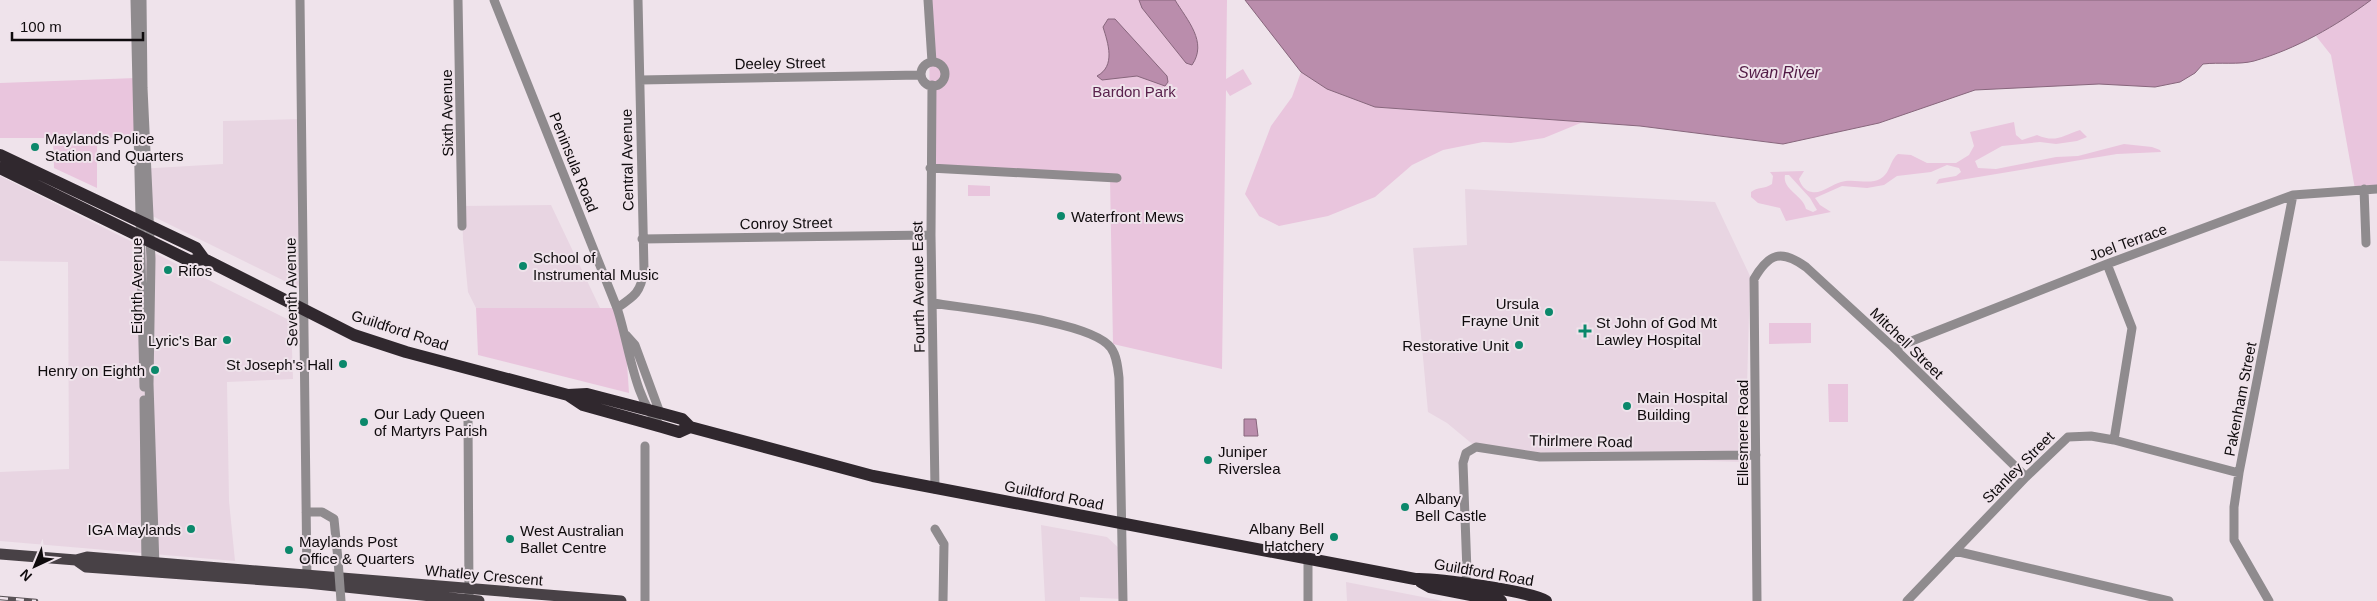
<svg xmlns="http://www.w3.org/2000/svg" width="2377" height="601" font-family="Helvetica,sans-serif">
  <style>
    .built { fill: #e8d5e2 }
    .green { fill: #e9c5dd; fill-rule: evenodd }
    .water { fill: #ba8dac; stroke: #87667c }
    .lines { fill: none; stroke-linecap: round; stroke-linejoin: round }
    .minor { stroke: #8f8b8e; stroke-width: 9 }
    .major { stroke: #484146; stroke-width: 11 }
    .highway { stroke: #30282e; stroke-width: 12 }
    .rail-casing { stroke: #595256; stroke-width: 4.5 }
    .rail { stroke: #efe3eb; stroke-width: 2.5; stroke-dasharray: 8; stroke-linecap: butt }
    .minor-bridge { stroke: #8f8b8e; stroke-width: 9 }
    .poi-dot { fill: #0b886b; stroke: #efe3eb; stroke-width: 2 }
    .labels { text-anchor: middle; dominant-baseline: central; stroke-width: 4; stroke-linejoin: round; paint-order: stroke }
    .street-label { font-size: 15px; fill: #0f0b0d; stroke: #efe3eb }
    .park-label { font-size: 15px; fill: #59224c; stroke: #efe3eb }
    .poi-label { font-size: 15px; fill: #0f0b0d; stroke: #efe3eb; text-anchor: start }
    .water-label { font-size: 16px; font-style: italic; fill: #511a44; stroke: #efe3eb }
  </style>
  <rect width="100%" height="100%" fill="#efe3eb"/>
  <path class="built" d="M303 119 305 291 138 209V169L223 164V121Z
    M0 176 291 321 293 379 227 382 229 501 235 561 0 541V472L69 469 68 262 0 261Z
    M1465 189 1715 202 1750 276 1745 462 1554 457 1476 447 1447 423 1428 412 1413 248 1467 245Z
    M551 205 600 308H476L468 292 463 239 462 206Z
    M1041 525 1107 537 1123 552V599L1080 597V601H1045Z
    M1346 582 1443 601H1347Z"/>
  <path class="green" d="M929 0H1227L1226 79 1243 69 1252 84 1230 96 1226 90 1222 369 1113 344 1110 178 930 165Z
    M2371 0H2377V189H2355L2331 55 2316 36Z
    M1301 72 1327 89 1375 107 1583 122 1544 138 1511 143 1483 142 1443 150 1412 165 1375 197 1328 216 1279 226 1259 216 1245 194 1271 126 1292 97Z
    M136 78 137 137 97 138V188L54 168 53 138H0V83Z
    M2014 122 2016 135 2022 140 2037 135C2056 143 2062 136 2080 130L2087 137 2077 141 2056 144 2040 142 2002 146 1975 161 1978 168 1996 169 2056 157 2078 156 2124 144 2152 147 2160 150 2161 152 2117 154 1936 184 1939 179 1956 176 1961 172 1959 168 1947 165 1931 172 1897 176 1884 185 1867 188 1842 186 1815 198 1820 205 1831 212 1786 221 1780 208 1758 203 1751 197V192C1757 187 1765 189 1772 184L1773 176 1770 172 1804 171 1799 179C1801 185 1805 191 1812 192 1821 194 1833 184 1841 182 1853 178 1869 185 1880 179 1891 173 1889 161 1898 154L1911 155 1927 163H1956L1969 155 1974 146 1970 132ZM1785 175H1789L1810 198 1817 210 1813 212 1806 209C1803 195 1782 190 1785 175Z
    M968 185 990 186V196H968Z
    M476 308H617L626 348 629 393 478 355Z
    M1769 323H1811V343L1769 344Z
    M1828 384H1848V422H1829Z"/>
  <path class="water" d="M1139 0H1175C1187 20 1208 42 1192 65L1186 63 1142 8Z
    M1245 0H2371C2336 26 2296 49 2254 61 2239 65 2219 62 2203 64L2195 73 2180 82 2155 87 2099 84 1975 90 1879 123 1783 144 1640 126 1375 107 1327 89 1301 72Z
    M1108 19H1115L1167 76 1168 82 1165 86 1137 76 1102 80 1097 76C1116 66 1108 43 1103 27Z
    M1244 419H1256L1258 436H1244Z"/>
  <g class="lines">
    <path class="minor" d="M135 0 144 387
      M142 0 143 88 151 259 149 384 155 567
      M300 0 307 581
      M458 0 462 226
      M494 0 617 308C629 343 634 401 661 426
      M928 0 932 62
      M921 74a12 12 0 1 1 24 0a12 12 0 1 1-24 0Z
      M640 80 921 75
      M932 85 931 235 935 489
      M930 168 1117 178
      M2364 189 2366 243
      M642 239 931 235
      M2107 264 2132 328 2114 440
      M933 303C969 309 1093 321 1111 348 1117 356 1118 369 1119 378L1123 601
      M617 308C635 296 641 292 644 270L638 0
      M626 335 635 345 660 413
      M1894 348 2107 264 2293 195 2377 189
      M144 400 146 567
      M468 417 469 595
      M645 446V601
      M306 512H322L334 519 338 560
      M935 529 944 544 943 601
      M1955 551 2169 601
      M1308 560V601
      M1460 587 1466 579 1467 572 1463 463 1466 453 1476 447 1540 457 1756 455
      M1757 601 1754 279C1769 253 1781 249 1806 267L1894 348 2026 477
      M1907 601 2026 477 2068 437 2091 436 2114 440 2239 473
      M2269 601 2234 540V507L2239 473 2293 195"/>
    <path class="major" d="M0 554 76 560 87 557 621 601
      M76 560 86 567 100 568 307 583 479 601"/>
    <path class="highway" d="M0 155 196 248 204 259 354 335 406 352 568 395 587 394 660 413 682 419 690 427 873 476 1415 579C1436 578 1530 591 1546 601
      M0 168 190 261 204 259
      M568 395 583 405 662 427 679 432 690 427
      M1421 582 1430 587 1501 601"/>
    <defs>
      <path id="rail" d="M0 598 36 601"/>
    </defs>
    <use href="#rail" class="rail-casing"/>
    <use href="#rail" class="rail"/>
    <path class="minor-bridge" d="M338 560 341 601"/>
  </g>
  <g class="poi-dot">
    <circle cx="35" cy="147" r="5"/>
    <circle cx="1061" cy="216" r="5"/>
    <circle cx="523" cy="266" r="5"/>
    <circle cx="168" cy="270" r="5"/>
    <circle cx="1549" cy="312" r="5"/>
    <path d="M1582.5 323.5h5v5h5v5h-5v5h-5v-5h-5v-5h5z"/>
    <circle cx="227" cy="340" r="5"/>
    <circle cx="1519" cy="345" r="5"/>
    <circle cx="343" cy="364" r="5"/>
    <circle cx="155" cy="370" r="5"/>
    <circle cx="1627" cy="406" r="5"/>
    <circle cx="364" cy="422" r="5"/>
    <circle cx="1208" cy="460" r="5"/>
    <circle cx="1405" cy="507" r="5"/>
    <circle cx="191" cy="529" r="5"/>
    <circle cx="1334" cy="537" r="5"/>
    <circle cx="510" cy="539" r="5"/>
    <circle cx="289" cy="550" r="5"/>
  </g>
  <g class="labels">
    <g class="street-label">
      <text transform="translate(780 63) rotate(-1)">Deeley Street</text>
      <text transform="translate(447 113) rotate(-91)">Sixth Avenue</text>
      <text transform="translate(627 160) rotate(-91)">Central Avenue</text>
      <text transform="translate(574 162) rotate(68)">Peninsula Road</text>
      <text transform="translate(786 223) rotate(-1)">Conroy Street</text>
      <text transform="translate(2128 242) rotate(-20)">Joel Terrace</text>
      <text transform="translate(136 286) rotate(-90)">Eighth Avenue</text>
      <text transform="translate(918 287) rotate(-91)">Fourth Avenue East</text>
      <text transform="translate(291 292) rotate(-91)">Seventh Avenue</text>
      <text transform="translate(400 330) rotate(18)">Guildford Road</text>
      <text transform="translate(1907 343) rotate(44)">Mitchell Street</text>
      <text transform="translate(2240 399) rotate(-79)">Pakenham Street</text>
      <text transform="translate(1742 433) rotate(-90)">Ellesmere Road</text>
      <text transform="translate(1581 441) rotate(1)">Thirlmere Road</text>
      <text transform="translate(2018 467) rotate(-45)">Stanley Street</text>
      <text transform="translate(1054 495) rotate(11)">Guildford Road</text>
      <text transform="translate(1484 572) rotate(10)">Guildford Road</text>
      <text transform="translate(484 575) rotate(5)">Whatley Crescent</text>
    </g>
    <g class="park-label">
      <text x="1134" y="91">Bardon Park</text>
    </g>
    <g class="poi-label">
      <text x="45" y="138">Maylands Police<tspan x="45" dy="17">Station and Quarters</tspan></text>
      <text x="1071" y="216">Waterfront Mews</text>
      <text x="533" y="257">School of<tspan x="533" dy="17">Instrumental Music</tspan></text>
      <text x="178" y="270">Rifos</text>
      <text x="1539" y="303" text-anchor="end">Ursula<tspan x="1539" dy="17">Frayne Unit</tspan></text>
      <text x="1596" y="322">St John of God Mt<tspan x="1596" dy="17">Lawley Hospital</tspan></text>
      <text x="217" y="340" text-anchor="end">Lyric's Bar</text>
      <text x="1509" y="345" text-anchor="end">Restorative Unit</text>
      <text x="333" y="364" text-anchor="end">St Joseph's Hall</text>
      <text x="145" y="370" text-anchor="end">Henry on Eighth</text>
      <text x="1637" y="397">Main Hospital<tspan x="1637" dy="17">Building</tspan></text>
      <text x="374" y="413">Our Lady Queen<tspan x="374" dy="17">of Martyrs Parish</tspan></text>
      <text x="1218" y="451">Juniper<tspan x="1218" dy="17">Riverslea</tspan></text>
      <text x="1415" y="498">Albany<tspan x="1415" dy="17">Bell Castle</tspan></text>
      <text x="1324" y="528" text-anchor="end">Albany Bell<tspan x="1324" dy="17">Hatchery</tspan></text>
      <text x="181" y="529" text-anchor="end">IGA Maylands</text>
      <text x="520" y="530">West Australian<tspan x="520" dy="17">Ballet Centre</tspan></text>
      <text x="299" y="541">Maylands Post<tspan x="299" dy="17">Office &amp; Quarters</tspan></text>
    </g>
    <g class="water-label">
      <text x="1779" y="72">Swan River</text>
    </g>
  </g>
  <g transform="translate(35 566) rotate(224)" stroke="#efe3eb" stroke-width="4" paint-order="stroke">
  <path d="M0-4L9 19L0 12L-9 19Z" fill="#0f0b0d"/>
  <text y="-8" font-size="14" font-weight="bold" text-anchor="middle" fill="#0f0b0d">N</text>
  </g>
  <path d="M12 32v8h131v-8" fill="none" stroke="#0f0b0d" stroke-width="2.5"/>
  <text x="20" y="32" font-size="15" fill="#0f0b0d" stroke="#efe3eb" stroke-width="4" paint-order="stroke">100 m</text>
</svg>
